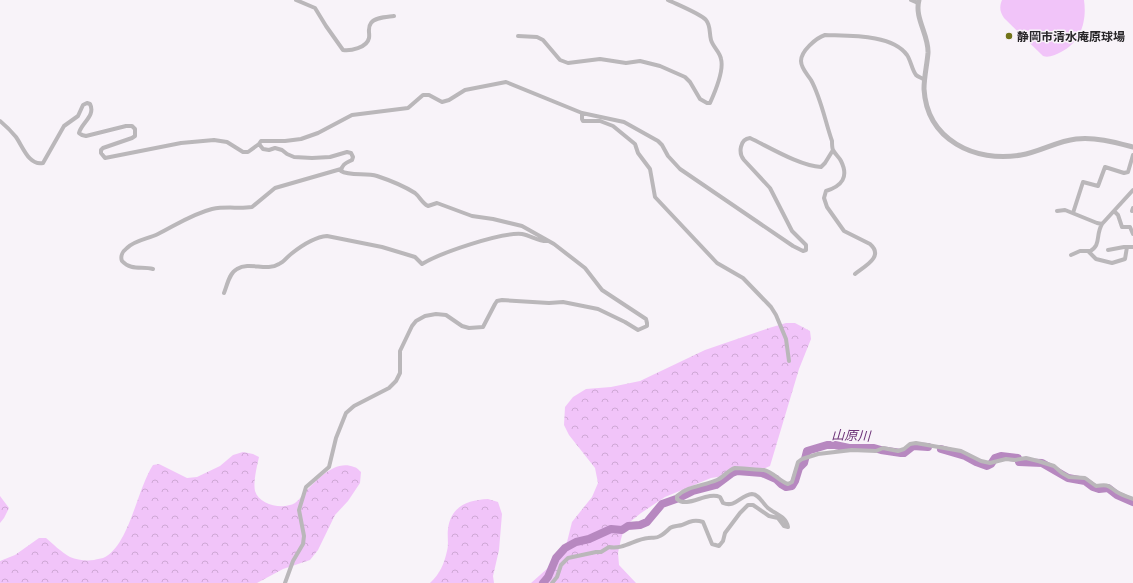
<svg xmlns="http://www.w3.org/2000/svg" width="1133" height="583" font-family="Mulish,'Noto Sans JP',sans-serif">
  <style>
    .forest { fill: url(#forest-crowns) }
    .green { fill: #f1c4f9 }
    .lines { fill: none; stroke-linecap: round; stroke-linejoin: round }
    .river { stroke: #b788c0; stroke-width: 8 }
    .minor { stroke: #bab7ba; stroke-width: 4 }
    .tertiary { stroke: #bab7ba; stroke-width: 5 }
    .poi-dot { fill: #717319; stroke: #f8f3f9; stroke-width: 1.5 }
    .labels { text-anchor: middle; dominant-baseline: central; stroke-width: 3; stroke-linejoin: round; paint-order: stroke }
    .poi-label { font-size: 12px; font-weight: bold; fill: #272528; stroke: #f8f3f9; text-anchor: start }
    .water-label { font-size: 13px; font-style: italic; fill: #6d3378; stroke: #f8f3f9 }
  </style>
  <defs>
    <pattern id="forest-crowns" width="20" height="18" patternUnits="userSpaceOnUse"><rect width="20" height="18" fill="#f1c4f9"/><path d="M2 6a3 3 0 1 1 6 0M12 15a3 3 0 1 1 6 0" fill="none" stroke="#cfa8d5"/></pattern>
  </defs>
  <rect width="100%" height="100%" fill="#f8f3f9"/>
  <path class="forest" d="M786 323H795L810 331 811 339 799 369 770 466 761 470 711 478 665 497 641 513 625 526 621 539 618 553 619 565 636 583H531L557 560 565 550 572 522 592 497 598 483 595 468 569 435 564 425 565 407 573 397 586 389 611 387 640 381 705 350 769 328Z
    M243 452 253 454 259 457C257 466 253 482 255 491 259 505 283 510 295 503 298 501 302 496 305 492 317 480 335 459 354 467 356 467 359 470 361 472L360 483 348 501 335 515 318 550 310 560 283 569 257 583H0V561L15 555 39 538H46C53 544 61 552 70 557 77 560 86 561 94 560 96 559 100 559 103 558 129 547 137 489 153 465L159 464 187 478 197 477 220 466 233 455Z
    M0 496 9 508 4 518 0 523Z
    M488 499 498 502 502 514 499 550 493 576 494 583H430C440 574 444 564 447 551 449 544 447 536 448 529 451 506 468 500 488 499Z"/>
  <path class="green" d="M1002 0H1084C1087 21 1081 42 1061 52 1055 55 1049 58 1043 56L1004 18C1000 12 999 7 1002 0Z"/>
  <g class="lines">
    <path class="river" d="M941 449 965 456 976 462 987 466 991 464 995 458 1001 456 1018 458 1019 462 1042 463 1068 478 1085 481 1093 487 1099 489 1108 488 1117 495 1133 502
      M543 583 548 577 556 558 565 548 576 542 589 539 611 529 622 530 628 526 640 525 647 522 662 504 679 498 693 491 716 485 732 473 737 471 762 473 776 479 781 484 786 487 792 486 795 481 799 468 804 463 807 451 827 445H835L849 448H874L881 450 901 453H904L913 446 928 447"/>
    <path class="minor" d="M296 0 315 8 326 26 343 50C350 51 367 48 369 38 370 33 367 28 371 23 375 17 387 17 394 16
      M911 0 918 3
      M518 36 537 37 543 40 560 60 568 63 600 59 626 63 640 61 660 66 685 77 690 82 700 99 707 103H710C715 92 724 70 721 59 720 52 713 47 711 40 709 33 711 26 706 20 701 14 676 4 668 0
      M582 113V119L583 121H600L613 126 635 144 638 153 650 169 655 197 717 263 743 278 771 307 776 315 786 339 789 361
      M0 121C6 126 11 131 16 137 23 147 29 166 43 163L64 126 78 116 83 105 87 103 90 104C96 116 81 123 79 133L82 135 86 136 126 126H132L135 129V136L132 138 103 148 101 150V153L105 158 181 143 214 140 227 142 243 152H248L259 144 261 141H285L301 139 318 133 352 115 408 108 423 95H429L442 102 449 100 465 90 506 82 582 113 624 122 658 141 662 145 668 156 680 169 793 246 803 251 806 250V245L792 231 770 188 744 160C738 153 740 139 750 138 769 147 800 166 821 167L825 163 833 150
      M259 144 263 149 269 150 275 148 282 150 287 154 294 157 312 158 330 157 347 152 351 153 353 157 352 160C346 163 342 164 341 171 349 176 366 173 377 176 389 180 404 186 415 193 420 197 422 203 428 206L437 203 472 216 493 219 522 226 554 244 585 268 602 290 646 319 647 323V326L638 330 625 322 598 309 563 302 549 303 502 300 497 301 495 304 483 327 469 328 462 326 446 315 436 314 425 316 416 321 412 326 400 351V373L396 381 389 388 354 406 346 413 336 438 329 467 306 487 299 510 304 536 303 544 293 561 285 583
      M1057 211 1065 210 1097 223 1102 224 1133 190
      M1114 211 1118 215 1122 227H1130L1133 234
      M1132 211 1133 208
      M1073 213 1083 182 1098 186 1105 167 1124 173 1128 172 1133 155
      M1108 250 1124 247H1127
      M1089 252 1096 259 1112 263 1125 259 1127 247H1133
      M1071 255 1080 251H1090L1089 252C1102 245 1095 236 1102 224
      M153 269C142 266 131 271 122 261 120 256 123 251 127 248 135 240 148 239 158 234 176 225 192 214 212 209 227 206 239 209 252 207L275 188 341 169
      M855 274C863 267 885 257 870 244L844 231 827 207 824 198 826 191C842 186 849 177 841 161 839 157 835 154 833 150 832 148 832 144 832 141 825 121 821 98 811 80 807 74 801 68 801 61 801 51 816 38 825 35 849 36 892 34 907 55 911 61 912 70 916 75 918 77 922 78 925 80
      M224 293C227 286 229 273 237 269 250 261 266 272 279 264 284 262 287 257 291 254 301 246 314 237 327 236L382 247 415 257 422 264C440 253 501 232 522 234 532 236 539 242 548 241
      M552 583 557 577 561 565 568 558 596 552H601L609 547C623 550 635 539 648 538 653 537 656 539 660 536 664 534 667 531 670 528 673 526 678 526 682 525 689 522 694 519 703 522L712 544 719 546 723 541 725 533 740 513 748 505H753L769 516 778 518 784 526 788 527C786 516 775 514 768 508 763 504 759 494 752 494 740 495 736 508 723 503L720 497C707 491 687 509 677 499V496C688 486 703 486 717 480 724 477 728 470 735 468 738 468 761 470 764 470 773 472 779 481 788 484L792 482 798 462 802 459 818 454 852 450 876 451 883 448 898 451 904 449 910 444 916 443 961 451 981 461 990 463 1006 459 1015 460 1026 458 1038 461 1054 466 1062 473 1069 477 1085 478 1096 486C1109 484 1108 486 1117 492 1122 495 1128 497 1133 499"/>
    <path class="tertiary" d="M919 0C914 18 929 35 928 53 927 65 924 77 924 89 927 140 975 163 1021 155 1040 152 1057 141 1076 139 1096 137 1114 142 1133 147"/>
  </g>
  <circle class="poi-dot" cx="1009" cy="36" r="4"/>
  <g class="labels">
    <g class="poi-label">
      <text x="1017" y="36">静岡市清水庵原球場</text>
    </g>
    <g class="water-label">
      <text transform="translate(851 435) rotate(2)">山原川</text>
    </g>
  </g>
</svg>
